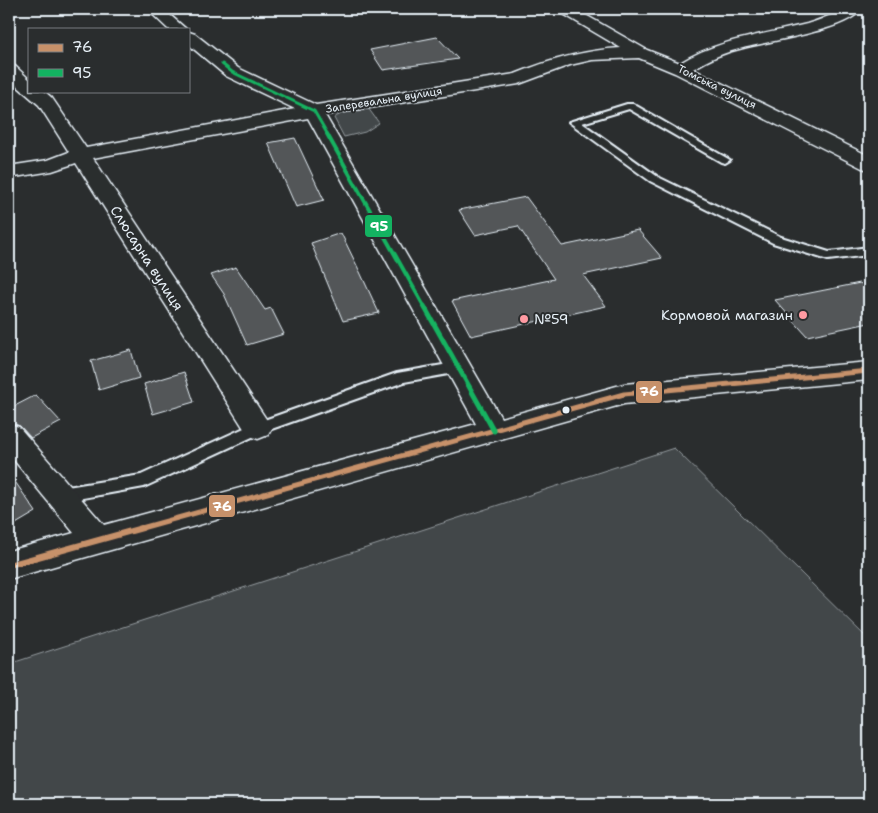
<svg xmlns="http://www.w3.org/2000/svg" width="878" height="813" font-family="'Shantell Sans',sans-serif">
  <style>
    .green { fill: #424648; stroke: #959ca0 }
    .building { fill: #535759; stroke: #e8f1f8 }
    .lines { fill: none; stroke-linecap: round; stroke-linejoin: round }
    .lane-casing { stroke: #e8f1f8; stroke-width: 4 }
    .street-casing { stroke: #e8f1f8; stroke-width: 3 }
    .lane { fill: #2a2d2e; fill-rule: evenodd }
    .street { fill: #2a2d2e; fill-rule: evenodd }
    .bus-1-far1-casing { stroke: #2a2d2e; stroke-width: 9 }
    .bus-1-casing { stroke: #2a2d2e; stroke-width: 10 }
    .bus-2-far2-casing { stroke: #2a2d2e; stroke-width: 5.5 }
    .bus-2-far1-casing { stroke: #2a2d2e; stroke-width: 7 }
    .bus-2-casing { stroke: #2a2d2e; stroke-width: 9 }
    .bus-1-far1 { stroke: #c7916a; stroke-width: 5 }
    .bus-1 { stroke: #c7916a; stroke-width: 6 }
    .bus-2-far2 { stroke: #13b361; stroke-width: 3 }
    .bus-2-far1 { stroke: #13b361; stroke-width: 4 }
    .bus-2 { stroke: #13b361; stroke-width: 5 }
    .poi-dot { fill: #ff9aa2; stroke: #2a2d2e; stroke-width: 2 }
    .bus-dot { fill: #e8f1f8; stroke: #2a2d2e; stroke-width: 2 }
    .labels { text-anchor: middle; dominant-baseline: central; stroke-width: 4; stroke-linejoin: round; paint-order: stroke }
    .far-street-label { font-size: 11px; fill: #e8f1f8; stroke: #2a2d2e }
    .street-label { font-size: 14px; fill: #e8f1f8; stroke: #2a2d2e }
    .poi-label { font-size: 14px; fill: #e8f1f8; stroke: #2a2d2e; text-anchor: end }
    .line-badge { stroke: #2a2d2e; stroke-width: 2 }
    .badge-label { font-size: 14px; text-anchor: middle; font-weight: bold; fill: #fff }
  </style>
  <rect width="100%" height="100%" fill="#2a2d2e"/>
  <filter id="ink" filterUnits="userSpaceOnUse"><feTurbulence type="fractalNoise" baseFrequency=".02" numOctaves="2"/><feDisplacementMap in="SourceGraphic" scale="10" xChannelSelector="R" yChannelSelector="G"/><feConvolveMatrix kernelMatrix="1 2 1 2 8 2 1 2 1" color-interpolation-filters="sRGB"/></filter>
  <g filter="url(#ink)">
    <path class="green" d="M351 108H368L379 123 365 132 344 137 334 118Z
      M674 448 869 640V804H9V664Z"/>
    <path class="building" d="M437 37 458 59 383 70 370 50Z
      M295 138 324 200 296 207 268 143Z
      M526 197 562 246 638 230 662 258 583 275 606 306 471 336 452 301 554 279 518 226 475 235 459 210Z
      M341 233 360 272 379 313 343 321 311 243Z
      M236 267 265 310 271 308 284 334 247 345 224 294 211 275Z
      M860 283 869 291V323L807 336 775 300Z
      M131 350 139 378 99 390 91 361Z
      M184 372 194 402 153 414 144 384Z
      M36 395 61 422 31 438 20 426 9 422V409Z
      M9 473 36 512 9 528Z"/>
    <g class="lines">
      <defs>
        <path id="lane" d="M627 104H633L730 160 725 163 721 162 629 109 582 123 658 177 781 237 829 252 869 247V255L828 260 773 243 650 181 569 122Z
          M460 362 465 363 467 367 465 371 404 382 263 432 144 487 61 502 55 500 53 495 55 490 61 488 141 475 253 424 397 373Z"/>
        <path id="street" d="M147 9H163L186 29H168Z
          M558 9H575L647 50 680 63C719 39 764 35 807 24 828 18 839 9 861 9 849 30 768 41 743 48 725 52 709 59 693 69L869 156V170L862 168 675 73 639 58 592 60 570 65 519 84 325 115 501 418 624 384 869 362V380L624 404 9 579V551L74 533 9 454V424L19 427 104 525 476 424 308 118 93 158 272 428 268 435 258 439 248 435 76 163 52 171 9 178V166L48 160 69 152 39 105 9 79V65L15 66 29 79V91H44L52 98 86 148 295 109 226 76 189 45V32L195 34 238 68 316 105 515 74C549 60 584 50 621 48L560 12Z"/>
      </defs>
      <use href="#lane" class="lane-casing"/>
      <use href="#street" class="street-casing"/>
      <use href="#lane" class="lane"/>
      <use href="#street" class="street"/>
      <defs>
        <path id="bus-1-far1" d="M138 529 624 394 869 371"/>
        <path id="bus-1" d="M9 565 142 528"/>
        <path id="bus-2-far2" d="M222 64 232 72 314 111 328 135"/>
        <path id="bus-2-far1" d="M327 134 425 308"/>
        <path id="bus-2" d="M424 306 494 431"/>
      </defs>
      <use href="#bus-1-far1" class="bus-1-far1-casing"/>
      <use href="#bus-1" class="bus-1-casing"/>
      <use href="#bus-2-far2" class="bus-2-far2-casing"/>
      <use href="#bus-2-far1" class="bus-2-far1-casing"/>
      <use href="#bus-2" class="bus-2-casing"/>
      <use href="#bus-1-far1" class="bus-1-far1"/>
      <use href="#bus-1" class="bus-1"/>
      <use href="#bus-2-far2" class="bus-2-far2"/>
      <use href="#bus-2-far1" class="bus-2-far1"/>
      <use href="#bus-2" class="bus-2"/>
    </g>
  </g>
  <g class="poi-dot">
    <circle cx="803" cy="315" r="5"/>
    <circle cx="524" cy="319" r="5"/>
  </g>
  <circle class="bus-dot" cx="566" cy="410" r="4.5"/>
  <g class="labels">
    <g class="far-street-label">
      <text transform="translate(717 87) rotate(26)">Томська вулиця</text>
      <text transform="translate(384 100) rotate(-9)">Заперевальна вулиця</text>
    </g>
    <g class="street-label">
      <text transform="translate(147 258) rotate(57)">Слюсарна вулиця</text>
    </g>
    <g class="poi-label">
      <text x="793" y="315">Кормовой магазин</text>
      <text x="534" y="319" text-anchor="start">№59</text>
    </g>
  </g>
  <g class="line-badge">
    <rect x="364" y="214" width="29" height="24" rx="5" fill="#13b361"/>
    <rect x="635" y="380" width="28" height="24" rx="5" fill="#c7916a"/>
    <rect x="208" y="494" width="28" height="24" rx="5" fill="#c7916a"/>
  </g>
  <g class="badge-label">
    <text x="379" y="231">95</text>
    <text x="649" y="396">76</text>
    <text x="222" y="511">76</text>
  </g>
  <rect width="878" height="813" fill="none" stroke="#2a2d2e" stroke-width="30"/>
  <rect x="15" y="15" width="848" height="783" fill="none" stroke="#e8f1f8" stroke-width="2" filter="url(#ink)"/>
  <rect x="28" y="28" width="162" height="65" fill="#2a2d2e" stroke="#767b7f"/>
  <rect x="38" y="44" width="25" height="8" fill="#c7916a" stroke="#767b7f"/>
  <text x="72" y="52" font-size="15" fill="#e8f1f8">76</text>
  <rect x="38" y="69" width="25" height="8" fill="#13b361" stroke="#767b7f"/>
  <text x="72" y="78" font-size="15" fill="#e8f1f8">95</text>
</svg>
